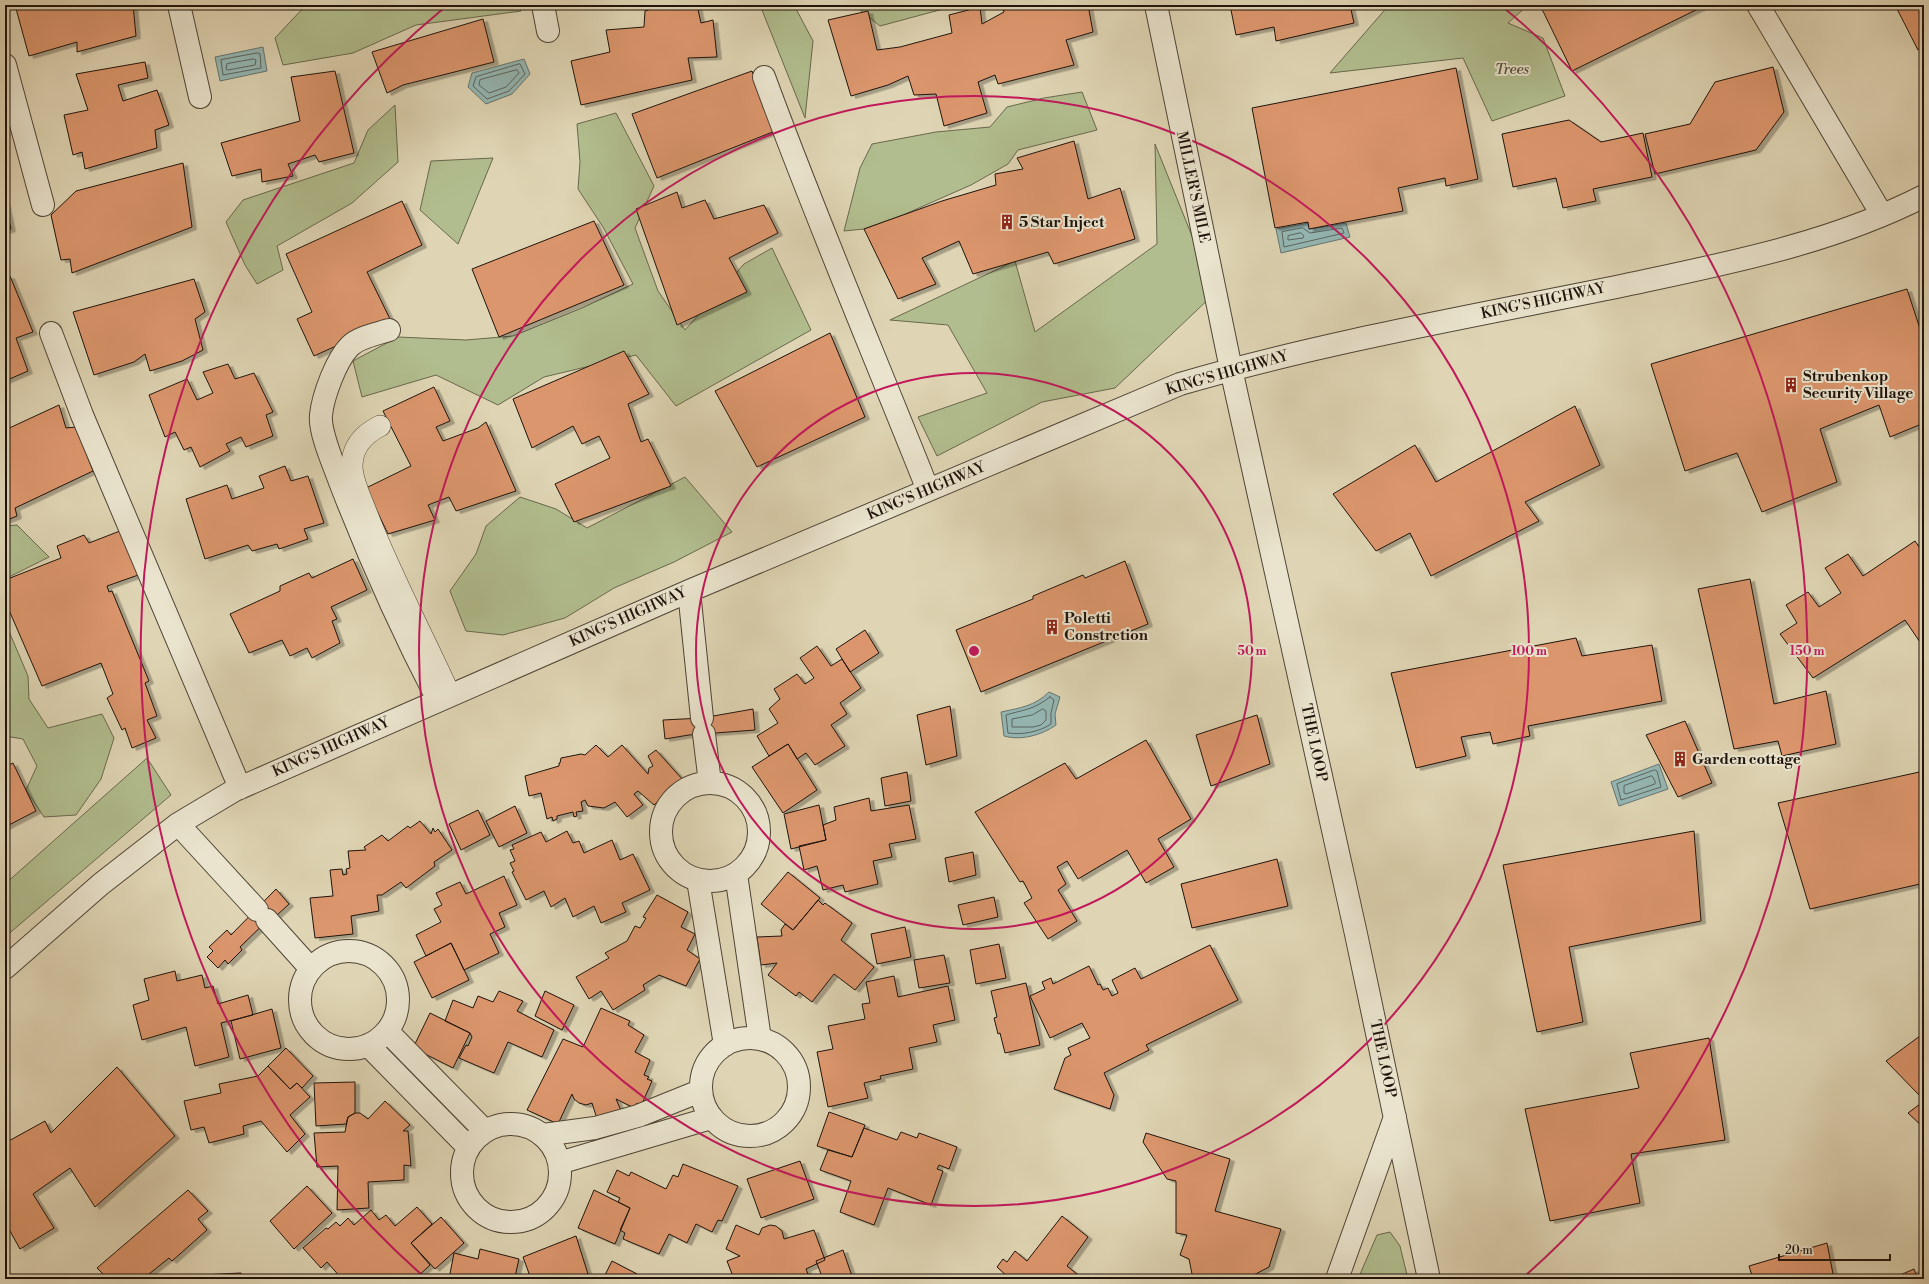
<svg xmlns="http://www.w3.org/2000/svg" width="1929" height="1284" font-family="'Libre Bodoni',serif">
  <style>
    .green { fill: #b1bd8e; stroke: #68684d }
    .water { fill: #95b7b4; stroke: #667571 }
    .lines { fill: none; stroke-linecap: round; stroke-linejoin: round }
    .shore { stroke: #5a6560; stroke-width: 1 }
    .building { fill: #dc966d; stroke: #1f130c; filter: url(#shadow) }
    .lane-casing { stroke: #4f4436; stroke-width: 22 }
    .street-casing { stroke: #4f4436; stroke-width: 24 }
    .lane { stroke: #eae4ce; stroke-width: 21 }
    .street { stroke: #eae4ce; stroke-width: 22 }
    .ring { fill: none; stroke: #c2185b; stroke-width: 2 }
    .labels { text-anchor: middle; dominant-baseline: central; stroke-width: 4; stroke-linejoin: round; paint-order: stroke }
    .park-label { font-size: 15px; font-style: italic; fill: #524e3a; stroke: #eae4ce }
    .street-label { font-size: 15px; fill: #1f130c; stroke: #eae4ce }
    .poi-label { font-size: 15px; font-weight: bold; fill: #1f130c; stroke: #eae4ce; text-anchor: start }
    .centre { fill: #c2185b; stroke: #eae4ce; stroke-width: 2 }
    .ring-label { font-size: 12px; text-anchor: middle; font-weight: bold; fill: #c2185b; stroke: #eae4ce; stroke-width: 4; stroke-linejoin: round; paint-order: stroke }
  </style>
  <defs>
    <filter id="shadow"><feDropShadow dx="4.5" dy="2.5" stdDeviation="0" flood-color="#0004"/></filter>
  </defs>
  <rect width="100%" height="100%" fill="#dfd5b4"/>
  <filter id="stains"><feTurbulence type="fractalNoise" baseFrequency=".005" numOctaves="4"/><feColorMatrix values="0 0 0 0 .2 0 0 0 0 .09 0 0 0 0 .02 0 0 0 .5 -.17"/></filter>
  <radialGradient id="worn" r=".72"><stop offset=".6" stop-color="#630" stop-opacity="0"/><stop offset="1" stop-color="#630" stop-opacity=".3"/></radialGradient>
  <path class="green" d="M306 5H518L521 11 416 25 353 53 283 65 275 38Z
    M760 5H794L813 41 805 118Z
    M854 5H958L880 26Z
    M1389 5H1528L1508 23 1543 38 1565 96 1492 121 1463 58 1330 73Z
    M1082 92 1097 130 1018 150 1008 164 971 185 903 215 864 229 844 231 860 168 872 144 936 132 990 127 1007 107 1044 98Z
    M395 105 398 162 352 203 277 246 283 270 257 284 245 265 226 222 243 200 354 163 368 130Z
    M616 113 654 186 635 228 658 291 685 330 744 264 772 248 811 330 676 406 636 355 544 377 498 405 436 375 362 397 353 361 398 337 466 340 513 336 582 308 633 284 603 227 578 189 580 162 577 124Z
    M1155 144 1215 293 1115 388 1042 402 937 456 918 417 987 393 948 325 890 320 1015 261 1035 332 1157 244Z
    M493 158 458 244 420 210 431 161Z
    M685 477 732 532 674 562 614 588 565 618 503 635 466 631 450 591 476 554 486 526 520 497 556 509 587 528Z
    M17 525 49 557 5 579V526Z
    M5 622 28 676 29 699 48 728 102 714 114 738 101 779 76 815 44 817 26 790 37 766 23 739 5 736Z
    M147 758 171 795 5 937V884Z
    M1390 1232 1400 1246 1408 1279H1358L1377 1235Z"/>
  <path class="water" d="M263 47 267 71 220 81 215 57Z
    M524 59 530 74 512 94 486 104 468 87 472 73Z
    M1309 223 1310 229 1346 223 1350 237 1281 253 1276 229Z
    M1049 692 1060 697 1055 714 1056 725C1042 735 1021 741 1004 736L1001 712C1020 708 1035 706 1049 692Z
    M1659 764 1668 789 1619 806 1611 782Z"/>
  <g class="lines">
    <path class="shore" d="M258 53 260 54 261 68 223 75 221 60Z
      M254 59 256 60 255 65 228 70 226 69 227 64Z
      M520 64 525 74 509 91 487 99 473 86 476 77Z
      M517 70 519 73 506 87 489 93 479 85 480 80Z
      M1303 228 1310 233 1342 228 1344 233 1284 247 1282 232Z
      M1301 233 1304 236 1303 238 1288 240V236Z
      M1050 697 1054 700 1051 713V724C1039 732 1022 735 1008 733L1006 715C1026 709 1033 710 1050 697Z
      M1043 709 1046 711V720L1041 725 1033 727H1012V719L1032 715Z
      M1655 770 1657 771 1661 787 1621 800 1617 784Z
      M1652 776 1655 781V784L1626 794 1624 793V786Z"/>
  </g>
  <path class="building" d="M15 5H133L136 36 77 52V42L29 56Z
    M663 5H697L701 23 713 20 717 57 688 58 692 80 581 105 571 61 610 52 606 30 644 27 645 11Z
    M1002 5H1088L1093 32 1066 40 1074 65 998 84 995 75 978 82 987 113 944 126 936 94 914 95 908 76 888 85 851 96 828 20 868 11 877 50 900 47 952 33 949 15 980 7 982 24 1004 12Z
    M1230 5H1350L1354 23 1276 41 1274 27 1236 35Z
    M1540 5H1706L1572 71Z
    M1895 5H1924V47L1918 50Z
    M483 19 494 62 403 85 387 93 372 52Z
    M145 62 148 78 118 85 123 101 157 90 169 125 155 130 157 148 85 169 82 152 73 155 64 115 88 110 76 74Z
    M1773 67 1784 112 1756 150 1655 174 1645 134 1690 124 1715 82Z
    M1456 68 1478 179 1446 186 1445 178 1398 188 1403 211 1309 229 1308 222 1275 228 1252 108Z
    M335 71 354 153 319 162 315 155 288 164 293 176 262 182 261 169 232 176 221 143 300 121 291 77Z
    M752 71 775 131 657 178 632 114Z
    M1569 120 1601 142 1643 133 1652 177 1593 189 1596 201 1563 208 1556 178 1513 187 1502 134Z
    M1074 141 1088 199 1120 188 1135 239 1054 264 1048 252 973 274 959 241 922 258 936 284 898 299 864 229 942 201 996 185 995 174 1023 169 1017 158Z
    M183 163 192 227 72 273 70 259 61 260 51 215 76 191Z
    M677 192 682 208 705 200 714 219 764 205 778 233 729 258 747 292 677 325 636 209Z
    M5 201 11 229 5 231Z
    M402 201 422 245 367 272 391 321 314 356 297 319 312 312 286 254Z
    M594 221 624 285 499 337 472 269Z
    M10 276 33 332 16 338 28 371 5 381V277Z
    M194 279 205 312 195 319 203 350 182 361 150 371 145 354 134 362 94 375 73 312Z
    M1907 289 1924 341V423L1890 437 1879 405 1820 429 1837 482 1762 512 1737 453 1685 471 1651 364Z
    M830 333 865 417 757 467 715 391Z
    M624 351 649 394 628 404 641 442 648 439 671 486 574 522 555 484 610 458 599 436 582 444 573 426 532 448 513 399Z
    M228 364 235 379 254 373 273 412 266 415 273 436 246 447 241 437 226 444 230 451 200 467 191 447 184 450 175 432 165 437 149 395 187 379 197 400 213 393 203 372Z
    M434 387 450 421 436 427 443 441 478 428 486 422 516 491 456 511 449 497 428 505 435 520 388 534 366 488 411 466 383 411Z
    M59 405 66 428 76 427 93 471 15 508 17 516 5 521V430Z
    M1575 406 1600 465 1525 502 1539 521 1431 576 1410 533 1376 551 1333 494 1415 445 1436 482Z
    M285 466 291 481 308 476 324 523 304 529 308 539 279 549 277 544 252 551 248 545 205 559 186 499 227 485 232 499 264 488 259 476Z
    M125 529 144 573 107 586 109 592 112 591 149 681 145 683 157 716 147 720 156 738 132 748 125 728 122 730 107 698 113 694 101 663 42 686 5 601V580L61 558 57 546 84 535 89 543Z
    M1915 541 1924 554V648L1905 620 1813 678 1780 634 1797 623 1786 605 1808 592 1819 607 1841 593 1825 568 1848 554 1863 576Z
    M353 559 367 590 331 607 337 619 332 621 340 643 312 658 307 648 290 656 282 640 249 653 230 614 280 591V586L309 573 312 578Z
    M1125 561 1148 624 981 692 956 630 1033 599V596L1083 575 1085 578Z
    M1750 579 1774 704 1826 691 1836 744 1782 756 1778 741 1734 749 1698 589Z
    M865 630 879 653 850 672 836 649Z
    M1576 638 1582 656 1652 645 1662 701 1528 726 1530 736 1493 744 1490 732 1461 737 1466 756 1416 768 1391 673Z
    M817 646 831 666 842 659 861 688 840 703 847 714 831 725 845 746 815 765 806 753 797 759 788 744 769 756 757 736 778 723 769 709 780 699 774 689 797 674 805 684 814 678 800 658Z
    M950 706 957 756 926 765 917 715Z
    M753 709 755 730 689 735 665 739 663 720 702 718Z
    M1257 715 1270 764 1211 786 1196 735Z
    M1685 721 1712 783 1678 797 1646 735Z
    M1146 740 1191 819 1158 839 1174 867 1146 883 1127 850 1078 879 1067 861 1057 867 1066 884 1058 890 1077 921 1048 939 1024 903 1032 898 1023 881 1020 882 975 812 1065 763 1076 779Z
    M788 744 817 790 783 813 752 767Z
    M596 745 608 757 622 745 648 774 649 768 653 766 648 756 656 750 683 780 654 805 638 791 634 794 643 805 627 817 615 802 604 808 588 806 585 800 581 802 583 811 576 812 577 816 574 817 573 812 557 816V819L553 821 552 817 547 819 541 793 529 796 525 776 559 766V763H560L561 758 581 754 585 755Z
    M13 763 36 811 5 827V767Z
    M1924 771V903L1920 884 1810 909 1778 803Z
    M907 772 911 801 885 806 881 778Z
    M869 798 871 811 909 805 916 839 889 844 892 857 873 861 878 884 845 892 843 885 823 890 817 866 804 870 799 846 826 840 823 825 836 820 834 807Z
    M819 805 826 840 791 849 784 814Z
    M515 806 527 833 499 847 486 821Z
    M478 810 490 835 461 850 449 824Z
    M420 821 431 834 433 828 435 832 438 829 452 850 434 862 435 866 406 888 401 882 382 895H377L379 911 351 916 353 934 315 938 310 898 333 896 330 870 342 869 343 875 347 874 346 869 350 868 348 851 366 850 364 847 382 835 388 841 408 826 410 828Z
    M567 831 573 843 579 841 584 853 612 840 620 860 633 854 650 890 622 903 626 912 601 923 594 906 573 917 565 898 551 907 544 891 526 900 512 872 514 871 510 863 515 861 510 850 514 849 512 845 541 832 546 842Z
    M1694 831 1701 921 1569 947 1583 1022 1537 1032 1503 865Z
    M973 852 976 875 949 882 945 858Z
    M1277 859 1288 906 1192 928 1181 884Z
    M788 872 820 898 793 930 761 904Z
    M504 876 517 905 499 913 505 927 490 934 499 953 464 970 451 943 426 956 416 935 441 922 434 909 442 905 436 893 460 882 466 894Z
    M276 889 289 904 275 917 273 915 240 947 242 950 228 964 225 960 218 968 207 957 213 951 209 947 227 930 231 935Z
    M657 895 688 912 681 927 695 934 687 950 700 959 686 986 659 975 643 985 645 990 613 1010 601 991 589 999 576 977 609 958 605 953 627 941 635 926 640 928 646 918 643 917Z
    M994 897 998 917 963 925 958 905Z
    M818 900 823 905 825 903 852 923 841 940 874 967 855 990 834 974 812 1002 799 992 796 996 768 975 777 963 761 965 757 937 782 936 781 930 785 924 793 930Z
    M905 927 911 957 877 964 871 934Z
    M451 943 469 980 432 998 414 962Z
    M999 944 1006 978 976 984 970 950Z
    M1210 945 1238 1000 1146 1045 1149 1050 1104 1073 1114 1095 1110 1109 1054 1089 1065 1058 1071 1055 1068 1048 1090 1038 1082 1023 1050 1038 1030 996 1045 989 1042 982 1051 978 1053 984 1089 966 1098 985 1100 984 1103 990 1108 988 1112 996 1118 993 1112 980 1135 968 1141 979Z
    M944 955 950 983 919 988 914 960Z
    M175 971 177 981 202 975 205 988 213 986 218 1004 248 995 253 1015 221 1023 229 1057 195 1066 186 1027 142 1040 133 1005 149 1000 144 979Z
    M894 976 898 997 948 986 955 1020 933 1025 937 1042 909 1048 913 1069 880 1076 881 1079 864 1083 868 1098 828 1107 817 1052 833 1049 828 1026 865 1019 862 1004 870 1003 866 982Z
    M1026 983 1040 1045 1005 1053 1000 1033 998 1034 994 1018 997 1017 991 991Z
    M499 991 523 1001 517 1011 554 1030 542 1057 508 1042 494 1073 459 1058 466 1045 468 1046 472 1037 470 1033 445 1021 453 1000 473 1008 478 996 493 1002Z
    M545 991 574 1005 562 1030 535 1016Z
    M601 1008 630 1021 628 1025 644 1035 635 1052 650 1060 644 1075 649 1077 647 1079 652 1081 641 1106 637 1103 634 1108 616 1099 623 1115 599 1125 592 1103 586 1105 579 1103 574 1099 572 1094 558 1124 527 1110 563 1039 583 1047Z
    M272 1009 281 1048 240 1059 231 1021Z
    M430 1013 470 1033 453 1068 413 1048Z
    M1924 1033V1095L1921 1097 1886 1061Z
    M1709 1038 1725 1140 1631 1154 1640 1203 1550 1221 1525 1109 1639 1088 1630 1053Z
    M286 1048 313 1076 302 1088 297 1083 290 1089 268 1066Z
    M268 1066 290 1089 297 1083 310 1097 290 1115 305 1134 287 1152 261 1121 243 1126 244 1134 209 1143 204 1127 191 1130 184 1101 221 1093 219 1084 258 1076Z
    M117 1067 175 1136 95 1207 70 1168 33 1194 54 1228 20 1249 5 1222V1143L45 1121 51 1133Z
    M355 1082V1113L348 1117 346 1124 316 1126 314 1083Z
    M385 1101 410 1125 403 1131H408L411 1166 404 1165V1180L368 1182 369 1208 337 1210 338 1166 317 1167 314 1133 345 1132 348 1117 355 1113H360L368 1119Z
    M1924 1101V1128L1908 1113Z
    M829 1112 865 1125 852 1157 817 1146Z
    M864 1128 897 1140 901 1132 917 1138 919 1133 957 1147 949 1169 939 1165 937 1169 943 1171 931 1205 888 1188 874 1225 840 1212 851 1181 820 1170 828 1150 852 1157Z
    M1146 1133 1230 1159 1215 1211 1281 1229 1269 1267 1246 1279H1193L1189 1259 1180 1255 1187 1235 1176 1233V1181L1167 1179 1143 1142Z
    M800 1161 814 1199 761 1218 747 1179Z
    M683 1164 738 1186 722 1221 718 1220 712 1232 696 1224 687 1243 669 1234 659 1254 623 1239 625 1233 620 1230 630 1208 618 1202 620 1198 607 1192 617 1170 629 1176 631 1172 666 1189 673 1175 678 1177Z
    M307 1186 332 1213 294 1249 270 1221Z
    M188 1190 208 1211 198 1219 207 1230 172 1261 169 1258 144 1278 241 1273 242 1279H108L97 1268Z
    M594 1190 630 1208 615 1244 578 1228Z
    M417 1207 432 1224 411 1243 430 1265 415 1279H392L389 1276 385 1279H370L366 1275 361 1279H342L327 1262 321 1268 303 1248 326 1228 328 1229 336 1222 340 1226 348 1218 354 1225 371 1210 379 1220 386 1215 395 1226Z
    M1062 1216 1088 1237 1067 1266 1083 1279H1010L997 1267 1003 1259 1007 1262 1015 1251 1027 1261Z
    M441 1217 464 1243 435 1269 411 1243Z
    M736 1225 759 1235 762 1228 770 1225 776 1226 782 1231 784 1239 814 1230 825 1260 806 1269 810 1279H734L727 1261 740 1256 726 1249Z
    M576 1236 588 1274 575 1279H531L523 1257Z
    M1827 1243 1834 1279H1753L1749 1266Z
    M480 1249 519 1259 515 1277 520 1279H449L454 1253 478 1259Z
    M843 1250 853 1279H823L816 1261Z
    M612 1261 637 1274 634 1279H603Z
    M1914 1269 1918 1279H1891Z"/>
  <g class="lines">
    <defs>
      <path id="lane" d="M380 426C364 434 352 446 352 466 352 480 360 496 365 509 389 572 422 633 450 695"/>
      <path id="street" d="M179 5 200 97
        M543 5 548 31
        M1156 5 1231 369 1356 934 1429 1279
        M1758 5 1882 215
        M5 65 43 205
        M764 77C815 216 873 352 928 490
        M389 330C377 334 359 337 350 346 336 360 323 396 321 415 319 432 334 465 340 482 369 557 401 629 438 700
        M51 333 82 415 240 788
        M689 591 702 718
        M704 734 710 783
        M661 832a49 49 0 1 1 98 0a49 49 0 1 1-98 0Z
        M178 824 257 910
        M736 874 760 1039
        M698 880 725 1045
        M267 920 311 969
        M300 1000a49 49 0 1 1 98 0a49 49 0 1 1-98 0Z
        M5 968 101 884 178 824 235 790 689 591 1180 384C1324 342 1474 316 1621 286 1724 264 1830 244 1924 196
        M387 1031 485 1131
        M701 1087a49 49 0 1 1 98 0a49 49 0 1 1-98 0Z
        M368 1045 468 1147
        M462 1173a49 49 0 1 1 98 0a49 49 0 1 1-98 0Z
        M543 1135 595 1128 638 1116 700 1091
        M559 1163 711 1118
        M1337 1279 1395 1117"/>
    </defs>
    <use href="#lane" class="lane-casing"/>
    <use href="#street" class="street-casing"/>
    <use href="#lane" class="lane"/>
    <use href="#street" class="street"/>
  </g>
  <g class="ring">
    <circle cx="974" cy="651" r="278"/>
    <circle cx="974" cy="651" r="555"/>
    <path d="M422 1275A833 833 0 0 1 444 8M1504 8A833 833 0 0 1 1526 1275"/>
  </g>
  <defs>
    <symbol id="building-bare" viewBox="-9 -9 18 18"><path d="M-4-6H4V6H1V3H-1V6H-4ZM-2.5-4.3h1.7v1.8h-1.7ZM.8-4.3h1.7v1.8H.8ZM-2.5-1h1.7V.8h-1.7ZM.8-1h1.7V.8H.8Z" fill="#8f2418" stroke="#eae4ce" stroke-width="2.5" paint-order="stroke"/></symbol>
  </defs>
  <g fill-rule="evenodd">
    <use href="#building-bare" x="996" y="211" width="22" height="22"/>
    <use href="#building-bare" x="1780" y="374" width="22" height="22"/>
    <use href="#building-bare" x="1041" y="616" width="22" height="22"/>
    <use href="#building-bare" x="1669" y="748" width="22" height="22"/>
  </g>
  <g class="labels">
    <g class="park-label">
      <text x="1512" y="69">Trees</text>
    </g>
    <g class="street-label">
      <text transform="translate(1193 187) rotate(78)">MILLER'S MILE</text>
      <text transform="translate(1543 301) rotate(-12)">KING'S HIGHWAY</text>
      <text transform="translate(1227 373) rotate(-16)">KING'S HIGHWAY</text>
      <text transform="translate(926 491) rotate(-23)">KING'S HIGHWAY</text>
      <text transform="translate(628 617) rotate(-24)">KING'S HIGHWAY</text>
      <text transform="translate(1314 743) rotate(78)">THE LOOP</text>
      <text transform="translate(331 747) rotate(-24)">KING'S HIGHWAY</text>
      <text transform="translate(1383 1059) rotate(78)">THE LOOP</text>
    </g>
    <g class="poi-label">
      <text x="1019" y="222">5 Star Inject</text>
      <text x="1803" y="376">Strubenkop<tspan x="1803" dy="17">Security Village</tspan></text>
      <text x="1064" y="618">Poletti<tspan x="1064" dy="17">Constrction</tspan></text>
      <text x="1692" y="759">Garden cottage</text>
    </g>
  </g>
  <circle cx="974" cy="651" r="6" class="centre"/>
  <g class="ring-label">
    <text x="1252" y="655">50 m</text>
    <text x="1529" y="655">100 m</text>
    <text x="1807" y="655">150 m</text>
  </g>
  <rect width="1929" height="1284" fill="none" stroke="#dfd5b4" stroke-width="20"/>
  <rect x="6" y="6" width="1917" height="1272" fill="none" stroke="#1f130c" stroke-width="2"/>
  <rect x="10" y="10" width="1909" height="1264" fill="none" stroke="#1f130c"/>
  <path d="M1779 1254v6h111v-6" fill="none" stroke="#1f130c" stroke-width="2"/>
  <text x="1785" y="1254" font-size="12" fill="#1f130c" stroke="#eae4ce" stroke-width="3" paint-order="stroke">20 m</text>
  <rect width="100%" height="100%" filter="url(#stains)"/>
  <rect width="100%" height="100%" fill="url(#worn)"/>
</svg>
